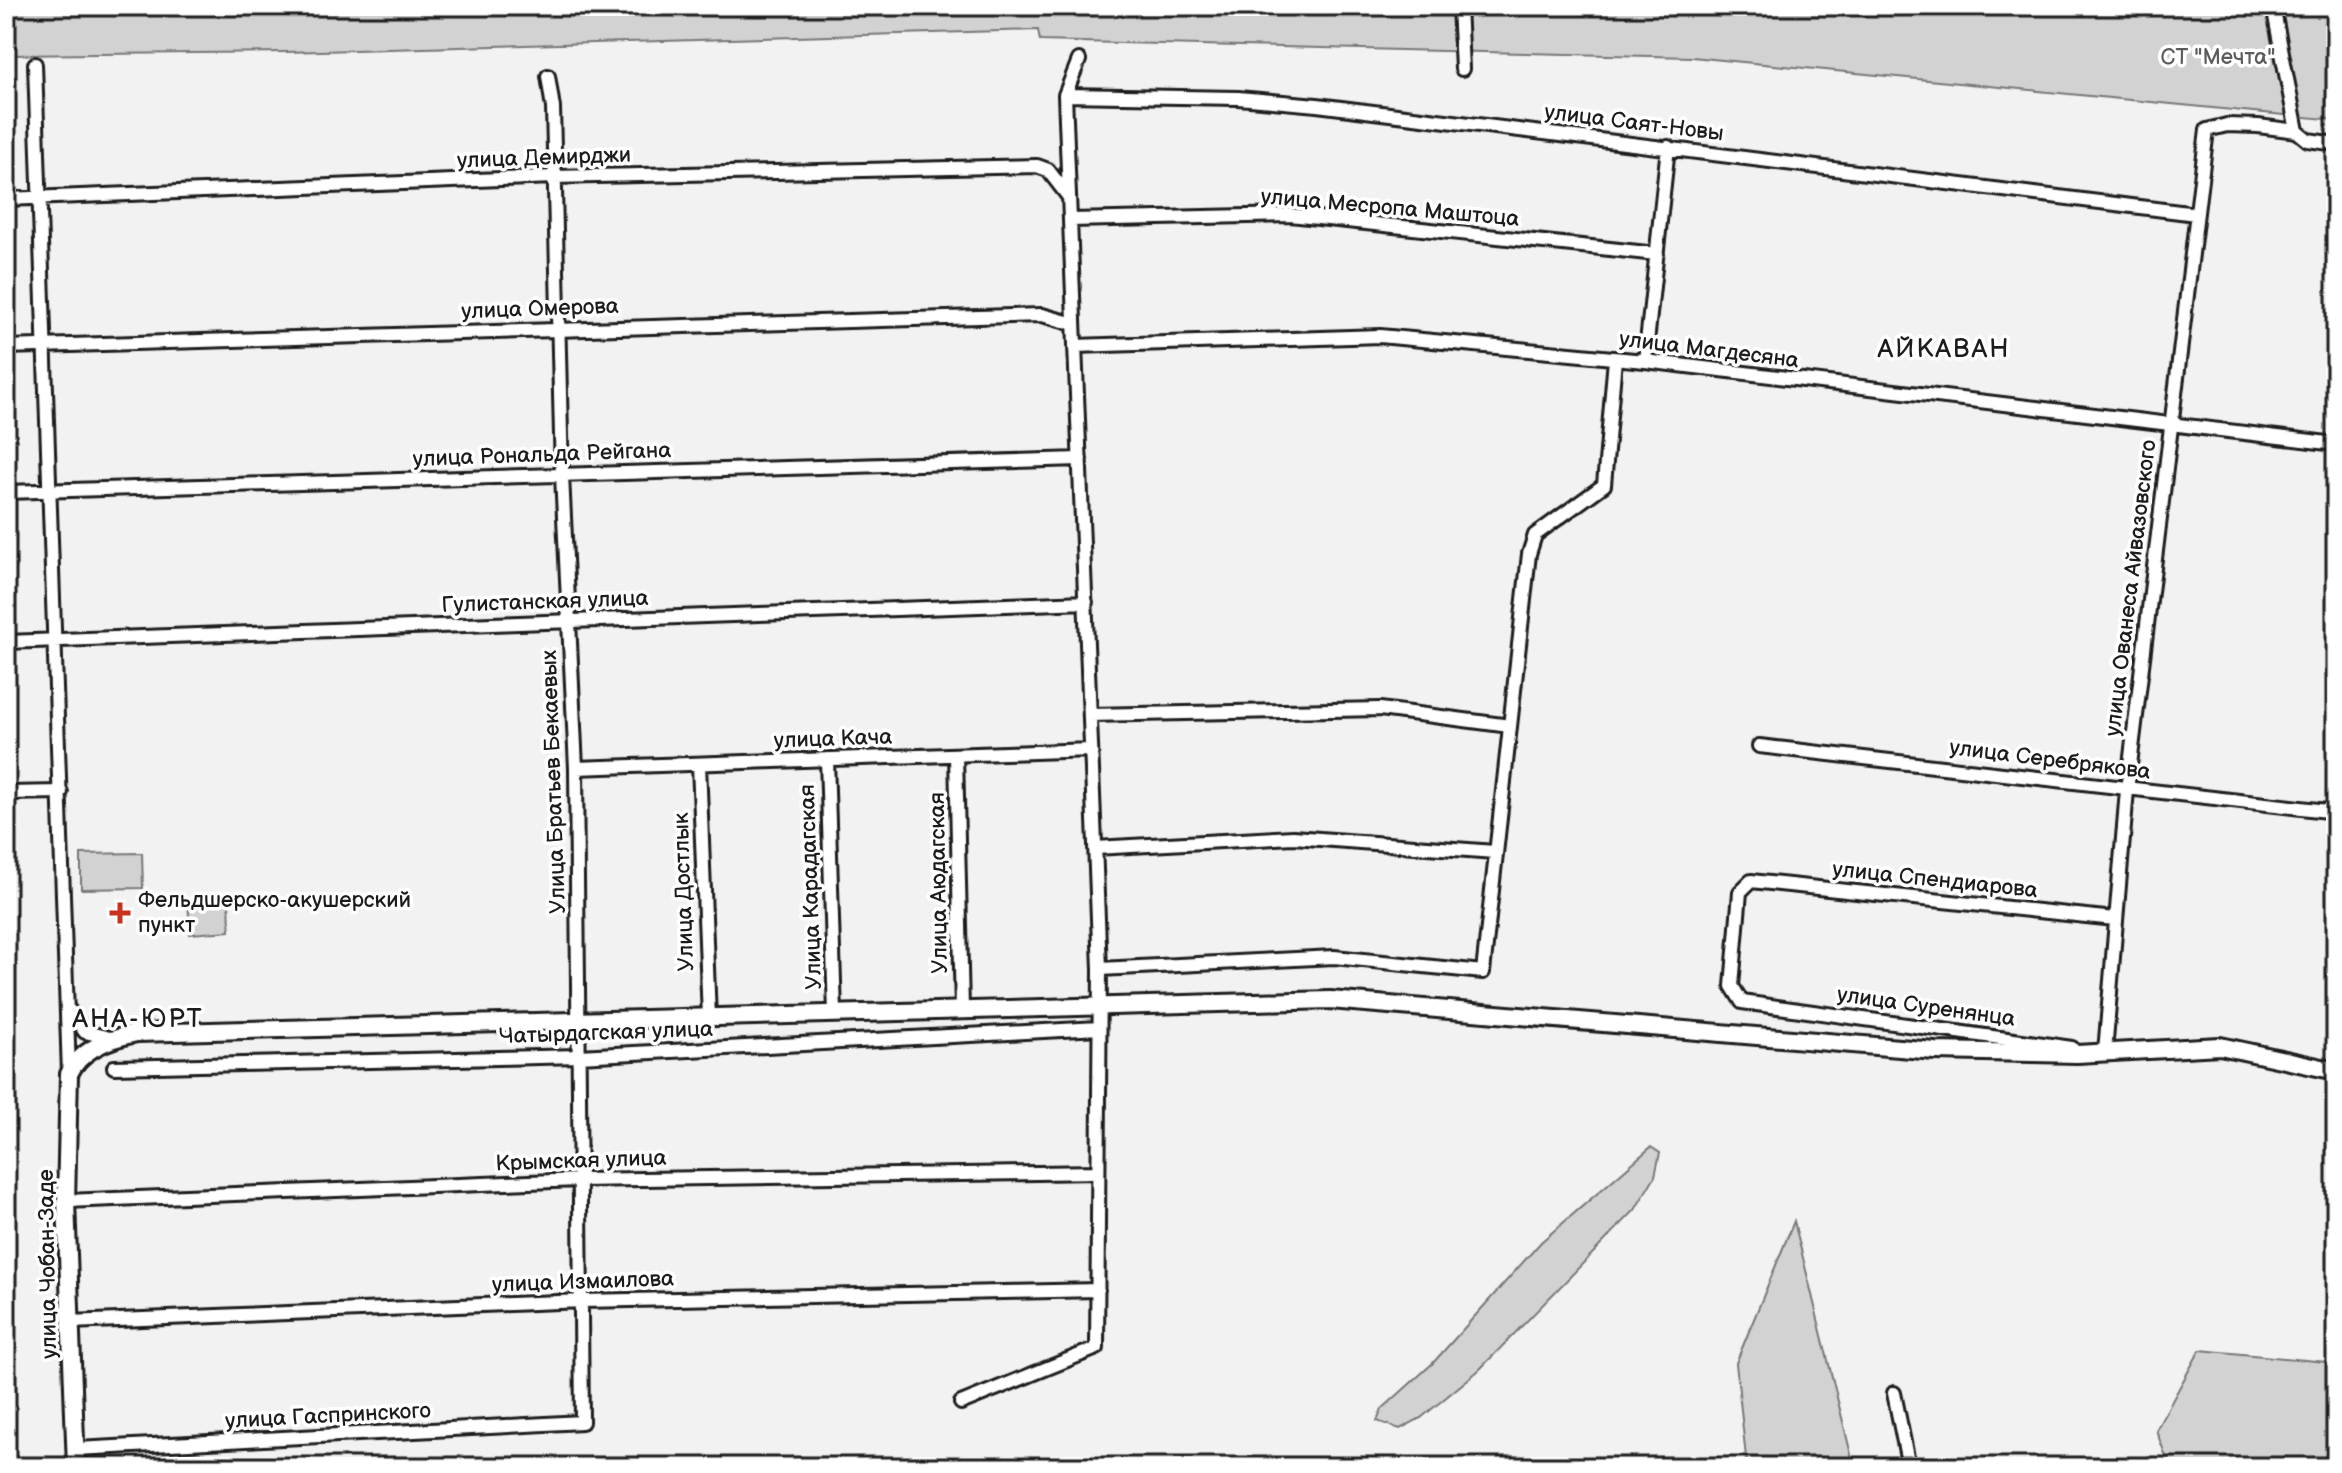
<svg xmlns="http://www.w3.org/2000/svg" width="2342" height="1473" font-family="'Balsamiq Sans',sans-serif">
  <style>
    .green { fill: #d2d2d2; stroke: #777; stroke-width: 2 }
    .lines { fill: none; stroke-linecap: round; stroke-linejoin: round }
    .minor-casing { stroke: #1c1c1c; stroke-width: 18 }
    .secondary-casing { stroke: #1c1c1c; stroke-width: 22 }
    .minor { stroke: #fff; stroke-width: 12 }
    .secondary { stroke: #fff; stroke-width: 16 }
    .poi-dot { fill: #c8321e; stroke: #fff; stroke-width: 3 }
    .labels { text-anchor: middle; dominant-baseline: central; stroke-width: 7; stroke-linejoin: round; paint-order: stroke }
    .park-label { font-size: 22px; fill: #5c5c5c; stroke: #fff }
    .street-label { font-size: 22px; fill: #1c1c1c; stroke: #fff }
    .poi-label { font-size: 22px; fill: #1c1c1c; stroke: #fff; text-anchor: start }
    .quarter-label { font-size: 26px; letter-spacing: 2px; fill: #1c1c1c; stroke: #fff }
  </style>
  <rect width="100%" height="100%" fill="#f2f2f2"/>
  <filter id="ink" filterUnits="userSpaceOnUse"><feTurbulence type="fractalNoise" baseFrequency=".0125" numOctaves="2"/><feDisplacementMap in="SourceGraphic" scale="16" xChannelSelector="R" yChannelSelector="G"/><feConvolveMatrix kernelMatrix="1 2 1 2 8 2 1 2 1" color-interpolation-filters="sRGB"/></filter>
  <g filter="url(#ink)">
    <path class="green" d="M6 6H2336V120L1692 57 1040 41 1038 30 286 52 6 55Z
      M142 853 143 888 81 889V854Z
      M229 897 230 931 190 934 188 899Z
      M1651 1147 1660 1153 1655 1176 1635 1210 1479 1370 1421 1418 1400 1429 1377 1421 1382 1409 1433 1363 1541 1242Z
      M1794 1221 1854 1467H1747L1736 1363Z
      M2200 1350 2336 1363V1467H2170L2156 1430Z"/>
    <g class="lines">
      <defs>
        <path id="minor" d="M1459 6 1462 69
          M2273 6 2297 131
          M35 64 69 1074
          M1065 95 1238 98 1317 105 2196 214
          M6 199 553 177 1037 166 1048 170 1068 196
          M1070 220 1290 215 1657 254
          M1075 346 1380 336 1645 361 2336 444
          M6 347 1042 315 1074 324
          M1645 361 1668 147
          M6 492 1080 459
          M6 642 1086 602
          M1090 715 1380 709 1510 726
          M1759 746 2336 812
          M956 755 962 1010
          M827 759 835 1014
          M699 764 709 1018
          M576 768 1091 750
          M6 793 61 792
          M1095 848 1293 837 1495 852
          M1100 969 1334 957 1483 972 1529 554 1535 535 1604 485 1615 359
          M70 1011 85 1032 110 1038
          M2072 1048 1742 1002 1732 986 1740 892 1751 881 2115 919
          M2098 1051 2105 1052 2127 790 2207 130 2227 125 2258 126 2297 131 2308 140 2336 144
          M114 1067 579 1056 1099 1028
          M66 1201 578 1180 1098 1172
          M70 1322 582 1301 1098 1290
          M1894 1393 1909 1467
          M961 1403 1097 1348 1100 969 1065 95 1079 60
          M77 1449 582 1422 576 768 562 475 553 108 548 76"/>
        <path id="secondary" d="M76 1467 66 1201 69 1074C81 1048 111 1038 137 1033L1330 1000 1935 1051 2077 1054 2220 1046 2336 1071"/>
      </defs>
      <use href="#minor" class="minor-casing"/>
      <use href="#secondary" class="secondary-casing"/>
      <use href="#minor" class="minor"/>
      <use href="#secondary" class="secondary"/>
    </g>
  </g>
  <path class="poi-dot" d="M116 901h8v8h8v8h-8v8h-8v-8h-8v-8h8z"/>
  <g class="labels">
    <g class="park-label">
      <text x="2218" y="57">СТ "Мечта"</text>
    </g>
    <g class="street-label">
      <text transform="translate(1634 123) rotate(7)">улица Саят-Новы</text>
      <text transform="translate(544 158) rotate(-2)">улица Демирджи</text>
      <text transform="translate(1390 208) rotate(5)">улица Месропа Маштоца</text>
      <text transform="translate(540 309) rotate(-2)">улица Омерова</text>
      <text transform="translate(1709 350) rotate(7)">улица Магдесяна</text>
      <text transform="translate(542 455) rotate(-2)">улица Рональда Рейгана</text>
      <text transform="translate(2131 588) rotate(-83)">улица Ованеса Айвазовского</text>
      <text transform="translate(545 602) rotate(-2)">Гулистанская улица</text>
      <text transform="translate(833 739) rotate(-2)">улица Кача</text>
      <text transform="translate(2050 760) rotate(7)">улица Серебрякова</text>
      <text transform="translate(554 782) rotate(-92)">Улица Братьев Бекаевых</text>
      <text transform="translate(1935 880) rotate(6)">улица Спендиарова</text>
      <text transform="translate(939 883) rotate(-91)">Улица Аюдагская</text>
      <text transform="translate(811 887) rotate(-92)">Улица Карадагская</text>
      <text transform="translate(684 892) rotate(-92)">Улица Достлык</text>
      <text transform="translate(1926 1007) rotate(8)">улица Суренянца</text>
      <text transform="translate(606 1033) rotate(-2)">Чатырдагская улица</text>
      <text transform="translate(581 1161) rotate(-2)">Крымская улица</text>
      <text transform="translate(48 1264) rotate(-91)">улица Чобан-Заде</text>
      <text transform="translate(583 1282) rotate(-2)">улица Измаилова</text>
      <text transform="translate(328 1416) rotate(-3)">улица Гаспринского</text>
    </g>
    <g class="poi-label">
      <text x="138" y="900">Фельдшерско-акушерский<tspan x="138" dy="25">пункт</tspan></text>
    </g>
    <g class="quarter-label">
      <text x="1944" y="349">АЙКАВАН</text>
      <text x="138" y="1019">АНА-ЮРТ</text>
    </g>
  </g>
  <rect width="2342" height="1473" fill="none" stroke="#fff" stroke-width="32"/>
  <rect x="16" y="16" width="2310" height="1441" fill="none" stroke="#1c1c1c" stroke-width="3" filter="url(#ink)"/>
</svg>
